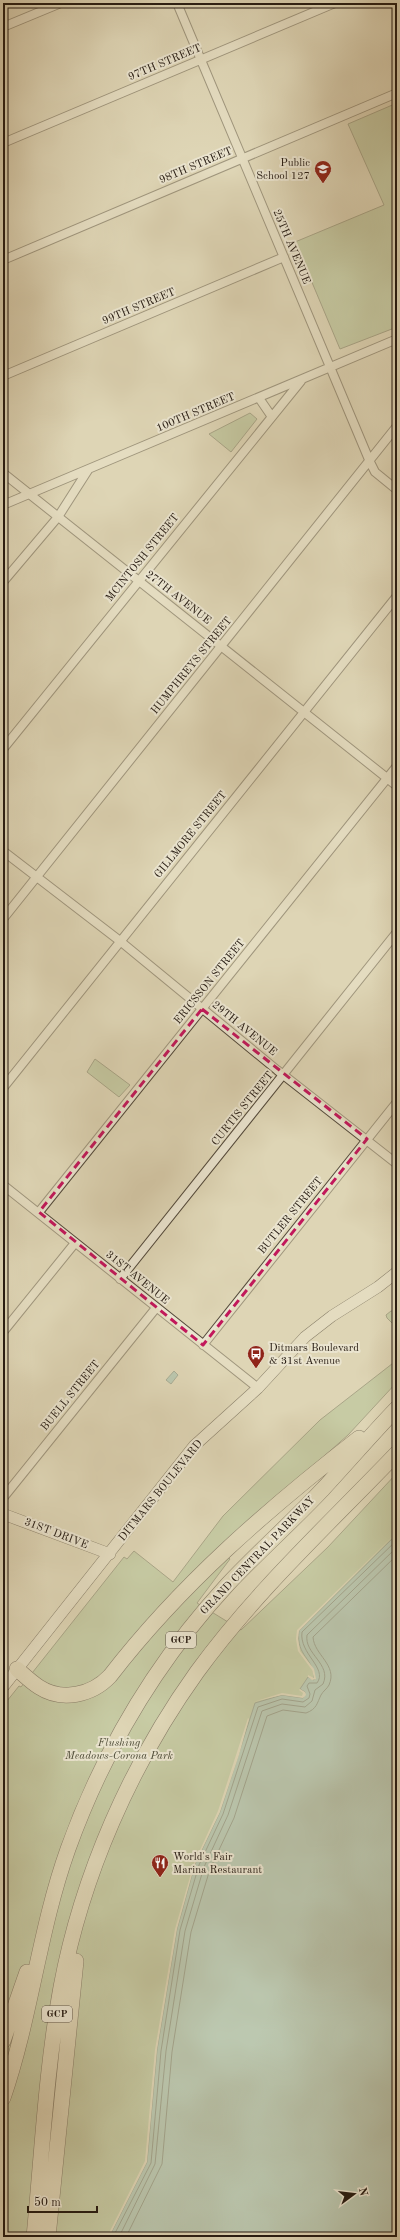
<svg xmlns="http://www.w3.org/2000/svg" width="400" height="2240" font-family="'Old Standard TT',serif">
  <style>
    .green { fill: #acbe91; stroke: #696c52 }
    .water { fill: #93b9ab; stroke: #677a6e }
    .pier { fill: #ded5b5 }
    .lines { fill: none; stroke-linecap: round; stroke-linejoin: round }
    .shore { stroke: #5c6a5e; stroke-width: 1 }
    .street-casing { stroke: #544a3b; stroke-width: 10 }
    .secondary-casing { stroke: #261b12; stroke-width: 12 }
    .highway-casing { stroke: #261b12; stroke-width: 16 }
    .street { stroke: #eae4cf; stroke-width: 8 }
    .secondary { stroke: #eae4cf; stroke-width: 11 }
    .highway { stroke: #ded5b5; stroke-width: 15 }
    .marked { fill: none; stroke: #c2185b; stroke-width: 3; stroke-dasharray: 8 5; stroke-linejoin: round }
    .labels { text-anchor: middle; dominant-baseline: central; stroke-width: 4; stroke-linejoin: round; paint-order: stroke }
    .shield { fill: #eae4cf; stroke: #61574b; stroke-width: 1 }
    .shield-label { font-size: 10px; font-weight: bold; fill: #261b12 }
    .street-label { font-size: 11px; fill: #261b12; stroke: #eae4cf }
    .poi-label { font-size: 11px; fill: #261b12; stroke: #eae4cf; text-anchor: start }
    .park-label { font-size: 11px; font-style: italic; fill: #4e4c38; stroke: #eae4cf }
  </style>
  <rect width="100%" height="100%" fill="#ded5b5"/>
  <filter id="stains"><feTurbulence type="fractalNoise" baseFrequency=".005" numOctaves="4"/><feColorMatrix values="0 0 0 0 .2 0 0 0 0 .09 0 0 0 0 .02 0 0 0 .5 -.17"/></filter>
  <radialGradient id="worn" r=".72"><stop offset=".6" stop-color="#630" stop-opacity="0"/><stop offset="1" stop-color="#630" stop-opacity=".3"/></radialGradient>
  <path class="green" d="M397 103V327L340 349 295 242 384 205 348 124Z
    M250 413 257 419 231 452 209 434Z
    M95 1059 130 1085 119 1097 87 1072Z
    M391 1311H397V1328L387 1318 386 1315Z
    M397 1360V1382L348 1435 279 1496 228 1557 230 1559 197 1603 241 1630 328 1547 397 1473V1632L141 2237H3V1706L19 1686 21 1687 124 1557 127 1559 134 1551 173 1582 223 1516 320 1420Z"/>
  <path class="water" d="M174 1371 178 1375 171 1384 166 1380Z
    M397 1534V2237H109L147 2162 157 2050 177 1929 195 1864 220 1812 255 1703 282 1695 303 1698 305 1692 300 1689 308 1677 314 1680C314 1657 296 1657 299 1631Z"/>
  <path class="pier" d="M397 1532 299 1631 298 1639 300 1651 314 1669 316 1679 312 1680 308 1677V1675L314 1678 312 1670 298 1651 296 1639 297 1630Z
    M300 1689 305 1692 306 1695 303 1698 282 1695 253 1702 282 1693 302 1696 303 1693 299 1690Z
    M248 1718 249 1719 239 1755 220 1812 195 1864 177 1929 157 2050 147 2162 109 2237H107L145 2161 155 2050 175 1929 194 1863 218 1811Z"/>
  <g class="lines">
    <path class="shore" d="M113 2237 151 2163 161 2051 180 1930 199 1865 223 1814 258 1707 282 1699 303 1702 309 1698 310 1694 307 1686 309 1683H317C328 1668 299 1654 302 1632L397 1540
      M119 2237 155 2164 166 2051 185 1931 204 1867 228 1815 262 1711 282 1704 305 1707 312 1701 315 1690 323 1684C332 1664 304 1654 307 1635L397 1547
      M126 2237 162 2164 172 2052 191 1932 210 1869 234 1818 267 1716 283 1710 306 1713C317 1709 317 1703 321 1695 323 1691 327 1689 329 1685 338 1665 314 1655 313 1637L397 1555"/>
    <defs>
      <path id="street" d="M177 3 370 462 375 472 397 490
        M3 27 61 3
        M3 143 335 3
        M3 260 397 93
        M3 376 284 257
        M259 398 272 417
        M3 473 397 786
        M3 505 397 339
        M3 582 58 517 88 470
        M3 749 301 381
        M3 851 120 941 277 1070 397 1164
        M3 919 397 426
        M3 1088 397 596
        M3 1185 258 1388
        M39 1212 397 766
        M120 1279 397 932
        M3 1332 75 1243
        M203 1345 397 1102
        M3 1498 156 1308"/>
      <path id="secondary" d="M3 1514 110 1554
        M3 1687 194 1446 258 1388 305 1337 332 1316 378 1287 397 1272"/>
      <path id="highway" d="M17 1669C24 1675 31 1682 39 1687 62 1702 92 1695 110 1676 181 1584 268 1509 359 1438
        M3 2041 27 1972
        M3 2098C31 2017 39 1930 68 1849 103 1752 157 1661 227 1585 258 1552 292 1522 323 1489 348 1462 372 1434 397 1408
        M34 2237C42 2154 46 2069 61 1987 82 1875 131 1764 197 1672 255 1592 329 1524 397 1453
        M48 2237 76 1961"/>
    </defs>
    <use href="#street" class="street-casing"/>
    <use href="#secondary" class="secondary-casing"/>
    <use href="#highway" class="highway-casing"/>
    <use href="#street" class="street"/>
    <use href="#secondary" class="secondary"/>
    <use href="#highway" class="highway"/>
  </g>
  <path d="M0 0H400V2240H0ZM202 1009 367 1139 203 1345 39 1212Z" fill="#ded5b5" fill-opacity=".55" fill-rule="evenodd"/>
  <path class="marked" d="M202 1009 367 1139 203 1345 39 1212Z"/>
  <defs>
    <symbol id="school-pin" viewBox="-11 -11 22 30"><path d="M0 17L-7.5 6A9.5 9.5 0 1 1 7.5 6Z" fill="#8f2418" stroke="#eae4cf"/><path d="M0-5L7-2L0 1L-7-2ZM-4 1L0 2.5L4 1V4Q0 6-4 4Z" fill="#fff"/></symbol>
    <symbol id="bus-pin" viewBox="-11 -11 22 30"><path d="M0 17L-7.5 6A9.5 9.5 0 1 1 7.5 6Z" fill="#8f2418" stroke="#eae4cf"/><path d="M-5-6H5V4H4V6H2V4H-2V6H-4V4H-5ZM-3.5-4V0h7V-4ZM-3.5 1.2v1.5H-2V1.2ZM2 1.2v1.5H3.5V1.2Z" fill="#fff"/></symbol>
    <symbol id="restaurant-pin" viewBox="-11 -11 22 30"><path d="M0 17L-7.5 6A9.5 9.5 0 1 1 7.5 6Z" fill="#8f2418" stroke="#eae4cf"/><path d="M-5-6h1v4h1v-4h1v4h1v-4h1v5L-1.5 .5V6h-2V.5L-5-1ZM5-6V6H3V1.5H1.5Q1.5-4 5-6Z" fill="#fff"/></symbol>
  </defs>
  <g fill-rule="evenodd">
    <use href="#school-pin" x="313" y="159" width="20" height="27"/>
    <use href="#bus-pin" x="246" y="1344" width="20" height="27"/>
    <use href="#restaurant-pin" x="150" y="1853" width="20" height="27"/>
  </g>
  <g class="labels">
    <g class="shield">
      <rect x="166" y="1632" width="30" height="16" rx="3"/>
      <rect x="42" y="2006" width="30" height="16" rx="3"/>
    </g>
    <g class="shield-label">
      <text x="181" y="1640">GCP</text>
      <text x="57" y="2014">GCP</text>
    </g>
    <g class="street-label">
      <text transform="translate(165 63) rotate(-23)">97TH STREET</text>
      <text transform="translate(196 166) rotate(-23)">98TH STREET</text>
      <text transform="translate(291 247) rotate(67)">25TH AVENUE</text>
      <text transform="translate(139 307) rotate(-23)">99TH STREET</text>
      <text transform="translate(196 413) rotate(-23)">100TH STREET</text>
      <text transform="translate(143 558) rotate(-51)">MCINTOSH STREET</text>
      <text transform="translate(178 598) rotate(38)">27TH AVENUE</text>
      <text transform="translate(192 666) rotate(-51)">HUMPHREYS STREET</text>
      <text transform="translate(191 835) rotate(-51)">GILLMORE STREET</text>
      <text transform="translate(210 982) rotate(-51)">ERICSSON STREET</text>
      <text transform="translate(244 1029) rotate(39)">29TH AVENUE</text>
      <text transform="translate(243 1109) rotate(-51)">CURTIS STREET</text>
      <text transform="translate(291 1216) rotate(-51)">BUTLER STREET</text>
      <text transform="translate(137 1278) rotate(39)">31ST AVENUE</text>
      <text transform="translate(71 1396) rotate(-51)">BUELL STREET</text>
      <text transform="translate(161 1491) rotate(-51)">DITMARS BOULEVARD</text>
      <text transform="translate(56 1534) rotate(21)">31ST DRIVE</text>
      <text transform="translate(258 1556) rotate(-46)">GRAND CENTRAL PARKWAY</text>
    </g>
    <g class="poi-label">
      <text x="310" y="163" text-anchor="end">Public<tspan x="310" dy="13">School 127</tspan></text>
      <text x="269" y="1348">Ditmars Boulevard<tspan x="269" dy="13">&amp; 31st Avenue</tspan></text>
      <text x="173" y="1857">World's Fair<tspan x="173" dy="13">Marina Restaurant</tspan></text>
    </g>
    <g class="park-label">
      <text x="119" y="1743">Flushing<tspan x="119" dy="13">Meadows-Corona Park</tspan></text>
    </g>
  </g>
  <rect width="400" height="2240" fill="none" stroke="#ded5b5" stroke-width="16"/>
  <rect x="4" y="4" width="392" height="2232" fill="none" stroke="#261b12" stroke-width="2"/>
  <rect x="8" y="8" width="384" height="2224" fill="none" stroke="#261b12"/>
  <g transform="translate(354 2194) rotate(75)" stroke="#eae4cf" stroke-width="3" paint-order="stroke">
  <path d="M0-3L7 15L0 10L-7 15Z" fill="#261b12"/>
  <text y="-6" font-size="11" font-weight="bold" text-anchor="middle" fill="#261b12">N</text>
  </g>
  <path d="M28 2206v6h69v-6" fill="none" stroke="#261b12" stroke-width="2"/>
  <text x="34" y="2206" font-size="12" fill="#261b12" stroke="#eae4cf" stroke-width="3" paint-order="stroke">50 m</text>
  <rect width="100%" height="100%" filter="url(#stains)"/>
  <rect width="100%" height="100%" fill="url(#worn)"/>
</svg>
